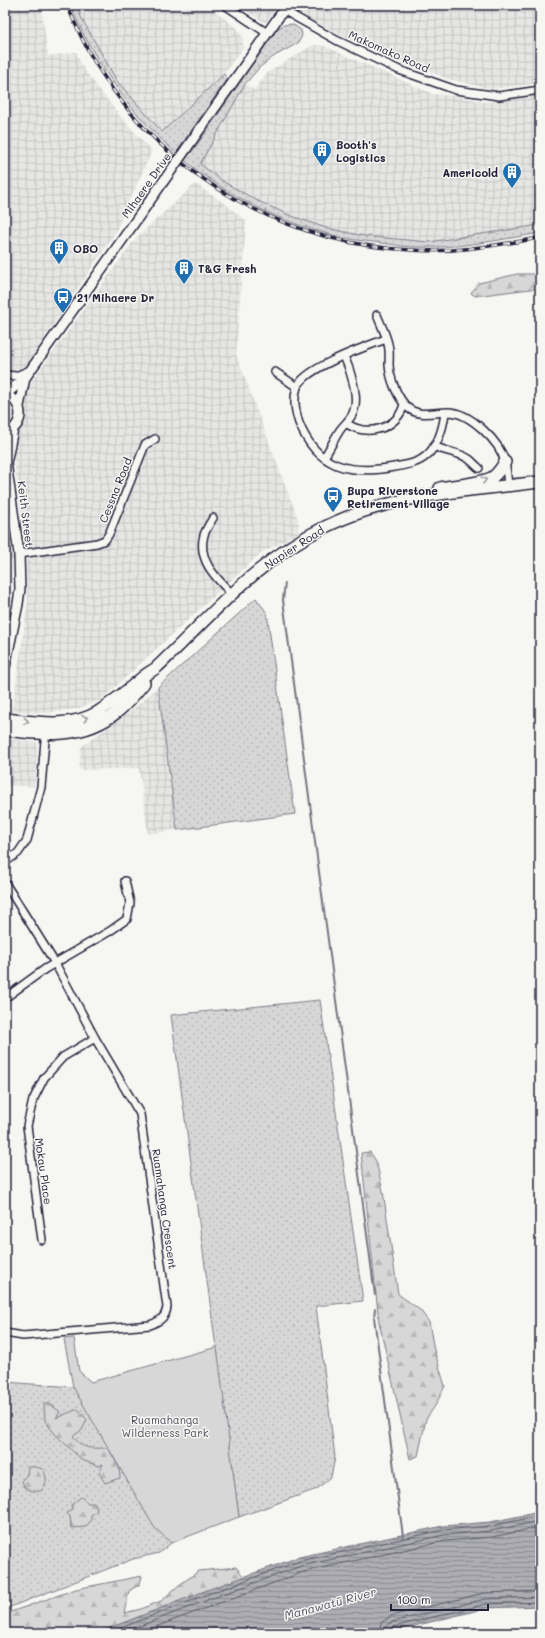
<svg xmlns="http://www.w3.org/2000/svg" width="545" height="1638" font-family="Mali,sans-serif">
  <style>
    .industrial { fill: url(#industrial-grid) }
    .grass { fill: url(#grass-dots); stroke: #7c7c89 }
    .forest { fill: url(#forest-firs); stroke: #7c7c89 }
    .park { fill: #d7d7d7; stroke: #7c7c89 }
    .water { fill: url(#water-rules); stroke: #757583 }
    .lines { fill: none; stroke-linecap: round; stroke-linejoin: round }
    .shore { stroke: #5a5a6b; stroke-width: 1 }
    .stream { stroke: #757583; stroke-width: 2 }
    .minor-casing { stroke: #22223b; stroke-width: 10 }
    .major-casing { stroke: #22223b; stroke-width: 12 }
    .highway-casing { stroke: #22223b; stroke-width: 14 }
    .minor { stroke: #f6f6f2; stroke-width: 7 }
    .major { stroke: #f6f6f2; stroke-width: 9 }
    .highway { stroke: #f6f6f2; stroke-width: 11 }
    .rail-casing { stroke: #22223b; stroke-width: 3.5 }
    .rail { stroke: #f6f6f2; stroke-width: 2; stroke-dasharray: 6; stroke-linecap: butt }
    .major-bridge-casing { stroke: #22223b; stroke-width: 12; stroke-linecap: butt }
    .major-bridge { stroke: #f6f6f2; stroke-width: 9 }
    .oneway { stroke: #9797a0 }
    .labels { text-anchor: middle; dominant-baseline: central; stroke-width: 3; stroke-linejoin: round; paint-order: stroke }
    .street-label { font-size: 11px; fill: #22223b; stroke: #f6f6f2 }
    .poi-label { font-size: 11px; font-weight: bold; fill: #22223b; stroke: #f6f6f2; text-anchor: start }
    .park-label { font-size: 11px; fill: #4f4f62; stroke: #f6f6f2 }
    .water-label { font-size: 12px; font-style: italic; fill: #535365; stroke: #f6f6f2 }
  </style>
  <defs>
    <pattern id="industrial-grid" width="8" height="8" patternUnits="userSpaceOnUse"><rect width="8" height="8" fill="#e6e6e4"/><path d="M0 4h8M4 0v8" fill="none" stroke="#c5c5c4"/></pattern>
    <pattern id="grass-dots" width="8" height="8" patternUnits="userSpaceOnUse"><rect width="8" height="8" fill="#d7d7d7"/><path d="M2 2h.1M6 6h.1" fill="none" stroke="#b8b8b9" stroke-width="1.8" stroke-linecap="round"/></pattern>
    <pattern id="forest-firs" width="22" height="20" patternUnits="userSpaceOnUse"><rect width="22" height="20" fill="#d7d7d7"/><path d="M5 1l3.5 6h-7zM16 11l3.5 6h-7z" fill="#b8b8b9"/></pattern>
    <pattern id="water-rules" width="6" height="5" patternUnits="userSpaceOnUse"><rect width="6" height="5" fill="#adadb3"/><path d="M0 2.5h6" fill="none" stroke="#8c8c93"/></pattern>
  </defs>
  <rect width="100%" height="100%" fill="#f6f6f2"/>
  <filter id="ink" filterUnits="userSpaceOnUse"><feTurbulence type="fractalNoise" baseFrequency=".025" numOctaves="2"/><feDisplacementMap in="SourceGraphic" scale="8" xChannelSelector="R" yChannelSelector="G"/><feConvolveMatrix kernelMatrix="1 2 1 2 8 2 1 2 1" color-interpolation-filters="sRGB"/></filter>
  <g filter="url(#ink)">
    <path class="industrial" d="M5 5H41L48 56 76 52 83 68 120 116 152 151 115 233 24 369 12 374 5 371Z
      M77 5H207L237 28 243 38V48L224 74 162 132 117 81 81 16Z
      M236 5H278L266 23Z
      M290 5H540V83L491 89 448 79 355 42 288 8Z
      M313 45H322L433 94 458 96 484 102 540 95V225L429 242 364 236 326 228 289 215 256 200 224 182 200 164 245 84 254 90 268 72Z
      M195 184 224 203 246 221 236 354 299 522 298 534 261 553 101 700 77 709 46 713 12 711 28 602 26 549 11 435 23 393 136 238Z
      M5 514 13 560H5Z
      M158 687 177 830 148 834 139 768 79 770 81 747 133 709Z
      M5 739 37 742 35 787 5 785Z"/>
    <path class="grass" d="M71 5H77L81 17 117 81 162 132 224 74 228 78 181 145 192 152 277 29 284 25 292 24 301 30 302 36 298 43 273 57 260 67 245 84 200 164 224 182 256 200 289 215 326 228 364 236 429 242 540 225V233C498 240 457 249 414 247 403 247 392 244 381 243 369 241 357 241 345 238 252 218 169 163 114 84 97 60 81 33 71 5Z
      M256 598 267 613 295 814 177 830 158 687Z
      M320 1000 363 1301 316 1306 335 1457 331 1477 317 1489 239 1517 171 1015Z
      M5 1382 73 1387 167 1538 171 1543 159 1553 133 1559 5 1609Z"/>
    <path class="forest" d="M517 274H540V289H530L475 296 471 293 479 283Z
      M370 1152 376 1161 383 1191 398 1294 420 1310 429 1322 434 1350 445 1386 435 1406 426 1419 418 1456 410 1459 379 1322 361 1153Z
      M44 1404H50L60 1412 56 1418 78 1409 87 1420 82 1430 73 1436C84 1451 91 1448 108 1448L119 1467 120 1478 105 1483 99 1473 103 1464 98 1466 82 1460 55 1434 45 1421Z
      M28 1467H36L43 1469C47 1478 48 1483 41 1491H32L24 1487 22 1480 27 1475Z
      M81 1497 88 1503H95L97 1511 91 1515V1520L86 1527 71 1528 70 1516 67 1513 72 1510 71 1505Z
      M236 1567 244 1577 97 1633H5V1614L76 1589 142 1576 140 1584 129 1591 124 1613 141 1609 161 1601 179 1585 199 1571Z"/>
    <path class="park" d="M74 1338 79 1371 91 1382 217 1347 239 1517 171 1543 154 1527 73 1387 64 1339Z"/>
    <path class="water" d="M540 1512V1606L487 1608 386 1633H97L207 1590 299 1557 443 1526 490 1522Z"/>
    <g class="lines">
      <path class="shore" d="M108 1633 208 1594 300 1561 443 1530 490 1526 540 1516
        M122 1633 210 1599 301 1566 444 1535 491 1531 540 1521
        M139 1633 303 1572 445 1541 492 1537 540 1527
        M379 1633 381 1623 391 1616 484 1593 540 1591
        M385 1633 386 1626 392 1622 485 1599 540 1597
        M390 1633V1630L393 1627 486 1604 540 1602"/>
      <path class="stream" d="M285 583 283 600 375 1295
        M375 1309 374 1317 403 1536"/>
      <defs>
        <path id="minor" d="M225 5 267 33
          M283 10 336 40 399 70 456 90 499 96 540 90
          M377 315C381 325 386 334 388 344 390 351 389 358 389 365 390 379 397 397 407 407 419 418 434 412 448 412 470 412 500 442 505 462 507 470 507 478 508 486
          M275 372 297 387C306 367 365 347 386 339
          M5 375 16 376 30 370
          M297 387C293 399 295 411 299 423 317 468 350 475 394 467 405 465 417 464 426 456 438 446 443 428 445 413
          M346 423C366 438 398 429 404 404
          M434 446C445 452 459 452 469 459 472 461 475 465 479 468
          M324 457C330 449 334 439 340 430 344 424 352 419 354 410 359 396 350 369 344 356
          M213 518C210 523 206 529 204 535 197 560 216 578 232 594
          M19 554 97 543 105 540 109 534 145 445 155 439
          M5 862 18 853 27 840 41 787 46 729
          M5 883 55 963 95 1038 140 1114 167 1307C166 1317 160 1321 150 1325L23 1336 5 1333
          M5 998 45 969 110 931 127 919 130 903 125 881
          M42 1240 27 1126 33 1100 44 1078 63 1057 95 1038"/>
        <path id="major" d="M186 149 287 5
          M5 395 25 378 170 172
          M5 395C25 401 25 427 5 433
          M19 406 25 378
          M5 455 19 554 20 589 18 604 5 667
          M7 459 13 429"/>
        <path id="highway" d="M440 488C454 485 481 484 493 477 498 473 502 467 505 462
          M5 719C37 722 69 729 98 712 114 701 129 689 143 677 147 673 152 671 156 668 209 618 258 559 325 527 391 494 467 491 540 482
          M5 730C44 735 84 739 117 712 127 704 136 693 144 683"/>
      </defs>
      <use href="#minor" class="minor-casing"/>
      <use href="#major" class="major-casing"/>
      <use href="#highway" class="highway-casing"/>
      <use href="#minor" class="minor"/>
      <use href="#major" class="major"/>
      <use href="#highway" class="highway"/>
      <defs>
        <path id="rail" d="M67 5C77 28 87 51 101 72 168 178 286 244 411 250 455 253 497 245 540 238"/>
      </defs>
      <use href="#rail" class="rail-casing"/>
      <use href="#rail" class="rail"/>
      <defs>
        <path id="major-bridge" d="M170 172 186 149"/>
      </defs>
      <use href="#major-bridge" class="major-bridge-casing"/>
      <use href="#major-bridge" class="major-bridge"/>
    </g>
    <defs><path id="oneway-chevron" d="M-2-3.5L2.5 0L-2 3.5" fill="none" stroke-width="1.6" stroke-linecap="round" stroke-linejoin="round"/></defs>
    <g class="oneway">
      <use href="#oneway-chevron" transform="translate(484 480) rotate(-15)"/>
      <use href="#oneway-chevron" transform="translate(85 718) rotate(-20)"/>
      <use href="#oneway-chevron" transform="translate(26 721) rotate(6)"/>
    </g>
  </g>
  <defs>
    <symbol id="building-pin" viewBox="-11 -11 22 30"><path d="M0 17L-7.5 6A9.5 9.5 0 1 1 7.5 6Z" fill="#1f6fb2" stroke="#f6f6f2"/><path d="M-4-6H4V6H1V3H-1V6H-4ZM-2.5-4.3h1.7v1.8h-1.7ZM.8-4.3h1.7v1.8H.8ZM-2.5-1h1.7V.8h-1.7ZM.8-1h1.7V.8H.8Z" fill="#fff"/></symbol>
    <symbol id="bus-pin" viewBox="-11 -11 22 30"><path d="M0 17L-7.5 6A9.5 9.5 0 1 1 7.5 6Z" fill="#1f6fb2" stroke="#f6f6f2"/><path d="M-5-6H5V4H4V6H2V4H-2V6H-4V4H-5ZM-3.5-4V0h7V-4ZM-3.5 1.2v1.5H-2V1.2ZM2 1.2v1.5H3.5V1.2Z" fill="#fff"/></symbol>
  </defs>
  <g fill-rule="evenodd">
    <use href="#building-pin" x="311" y="139" width="22" height="30"/>
    <use href="#building-pin" x="501" y="161" width="22" height="30"/>
    <use href="#building-pin" x="48" y="237" width="22" height="30"/>
    <use href="#building-pin" x="173" y="257" width="22" height="30"/>
    <use href="#bus-pin" x="52" y="286" width="22" height="30"/>
    <use href="#bus-pin" x="322" y="485" width="22" height="30"/>
  </g>
  <g class="labels">
    <g class="street-label">
      <text transform="translate(389 51) rotate(24)">Makomako Road</text>
      <text transform="translate(146 185) rotate(-55)">Mihaere Drive</text>
      <text transform="translate(115 490) rotate(-68)">Cessna Road</text>
      <text transform="translate(26 514) rotate(83)">Keith Street</text>
      <text transform="translate(294 547) rotate(-33)">Napier Road</text>
      <text transform="translate(44 1171) rotate(82)">Mokau Place</text>
      <text transform="translate(165 1209) rotate(82)">Ruamahanga Crescent</text>
    </g>
    <g class="poi-label">
      <text x="336" y="144">Booth's<tspan x="336" dy="13">Logistics</tspan></text>
      <text x="498" y="172" text-anchor="end">Americold</text>
      <text x="73" y="248">OBO</text>
      <text x="198" y="268">T&amp;G Fresh</text>
      <text x="77" y="297">21 Mihaere Dr</text>
      <text x="347" y="490">Bupa Riverstone<tspan x="347" dy="13">Retirement Village</tspan></text>
    </g>
    <g class="park-label">
      <text x="165" y="1419">Ruamahanga<tspan x="165" dy="13">Wilderness Park</tspan></text>
    </g>
    <g class="water-label">
      <text transform="translate(330 1603) rotate(-15)">Manawatū River</text>
    </g>
  </g>
  <rect width="545" height="1638" fill="none" stroke="#f6f6f2" stroke-width="20"/>
  <rect x="10" y="10" width="525" height="1618" fill="none" stroke="#22223b" stroke-width="1.5" filter="url(#ink)"/>
  <path d="M391 1604v6h97v-6" fill="none" stroke="#22223b" stroke-width="2"/>
  <text x="397" y="1604" font-size="12" fill="#22223b" stroke="#f6f6f2" stroke-width="3" paint-order="stroke">100 m</text>
</svg>
